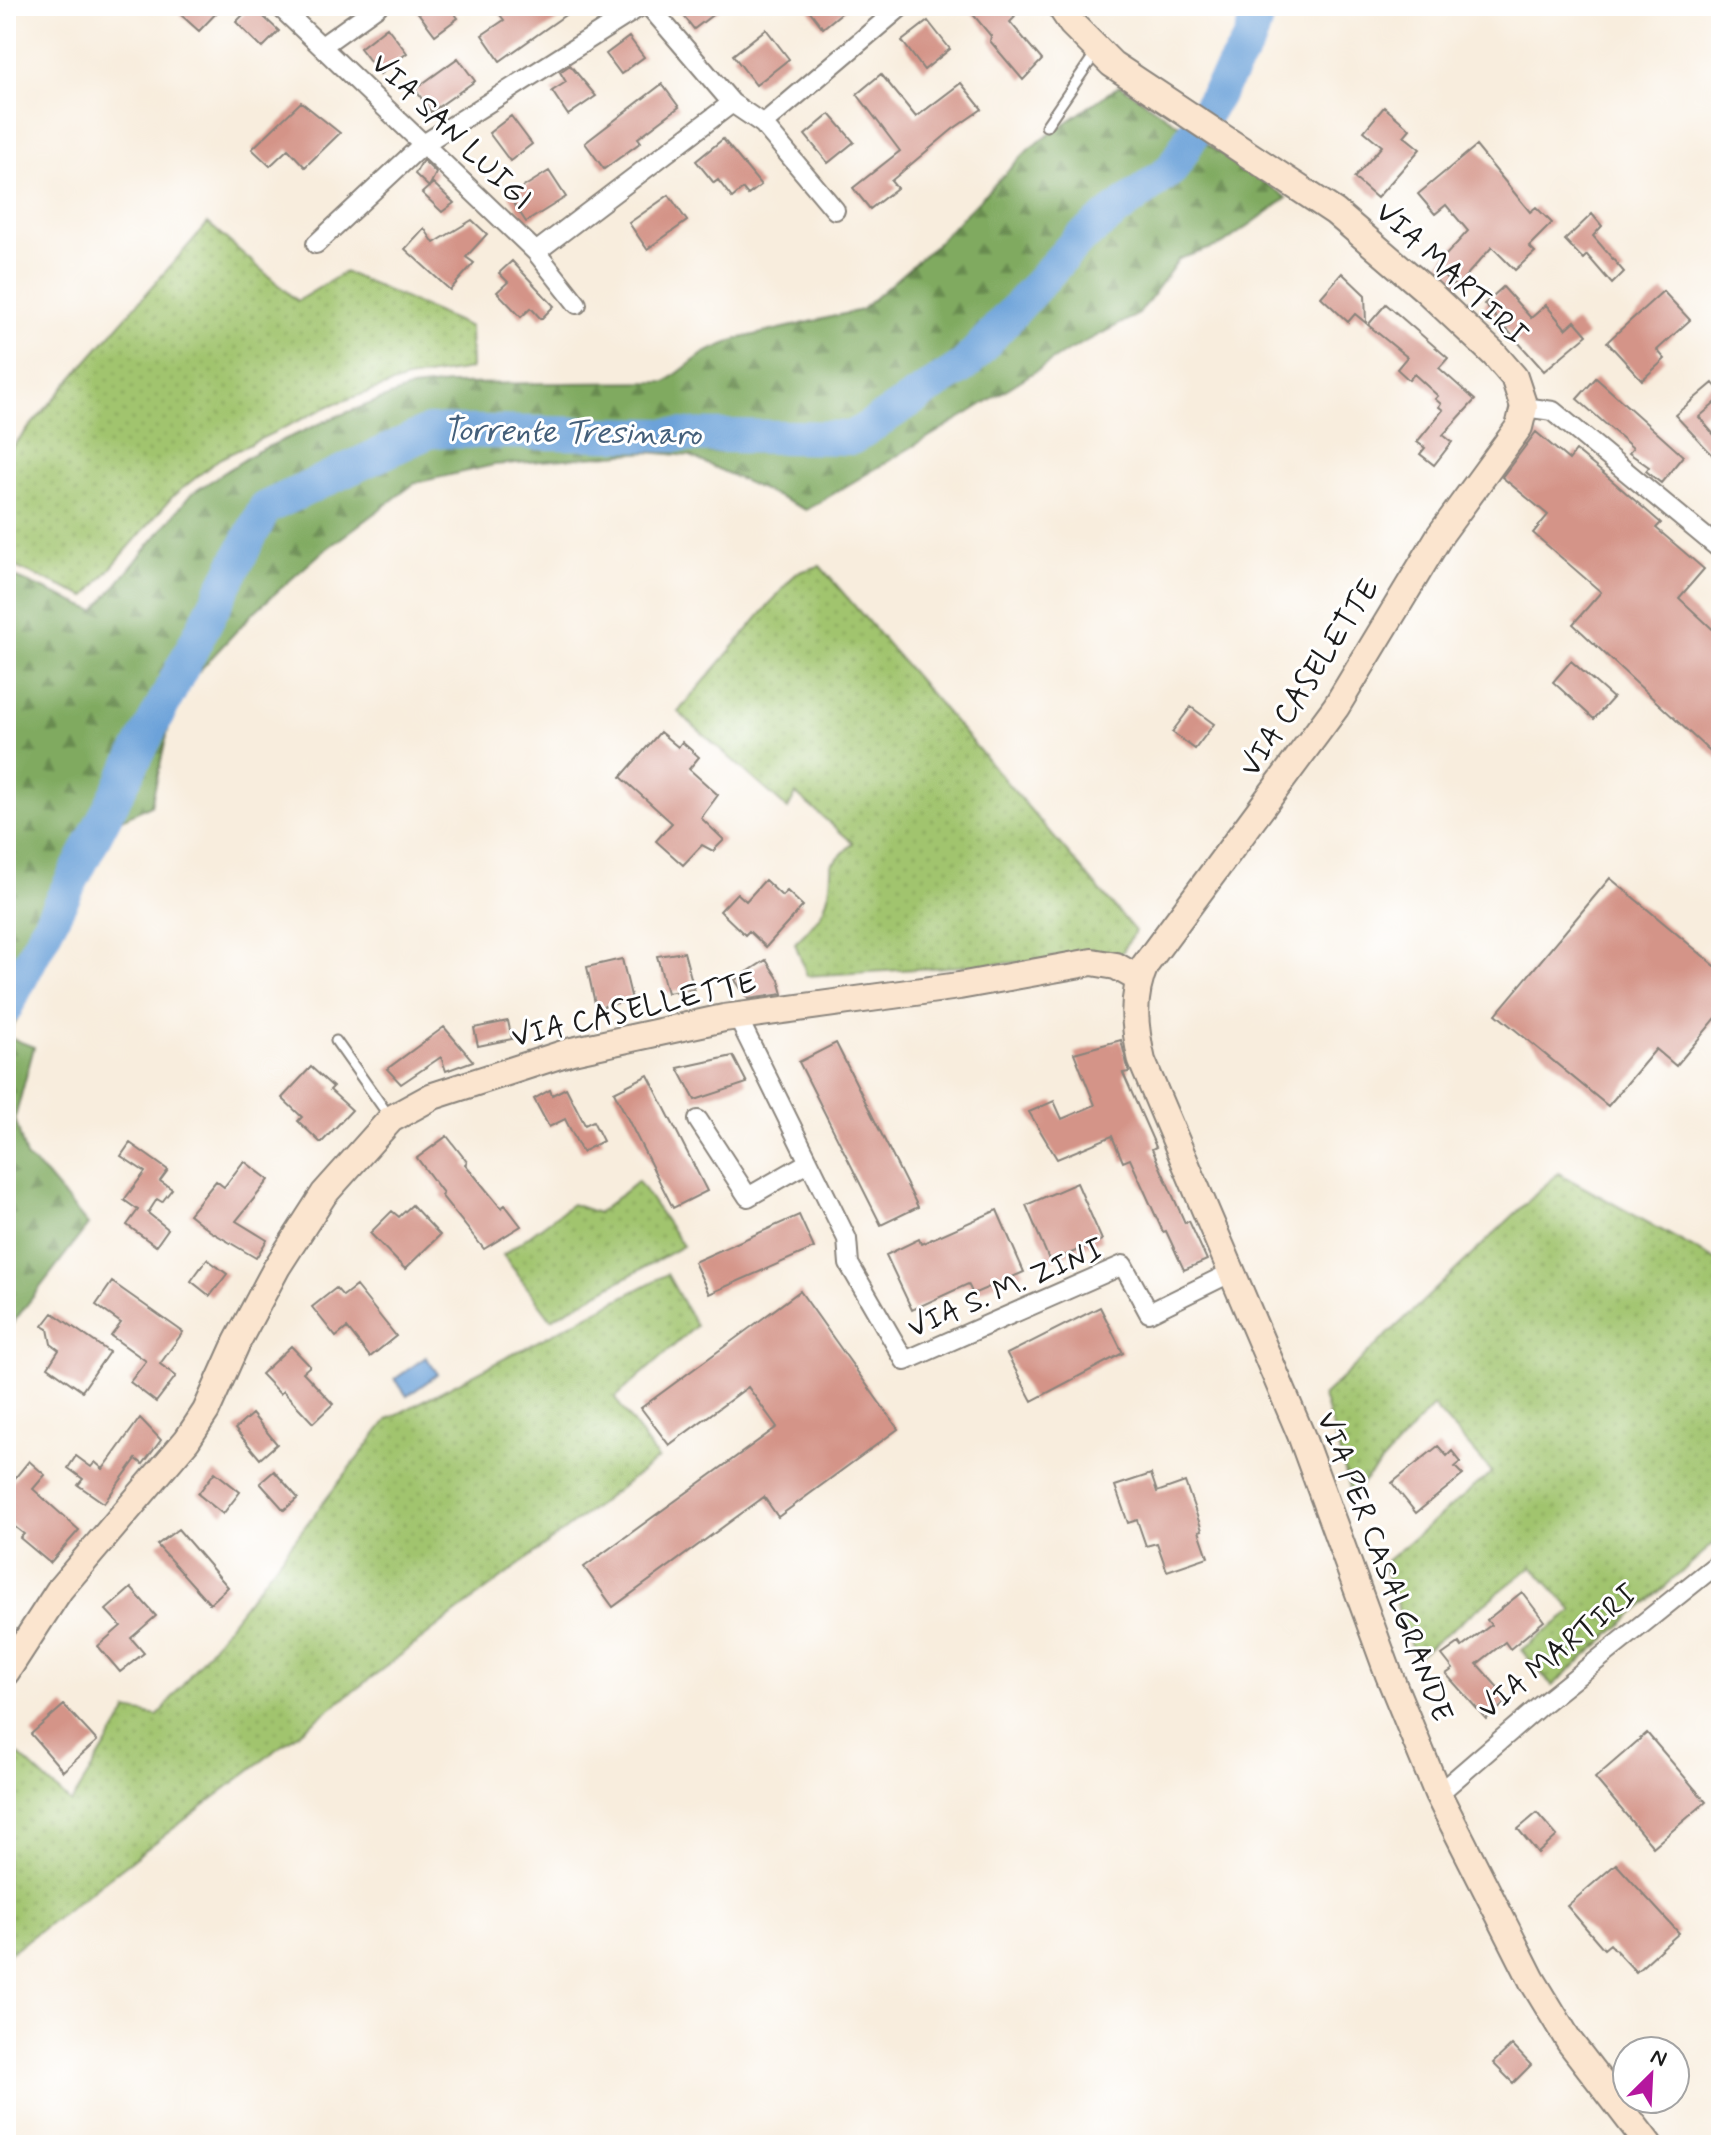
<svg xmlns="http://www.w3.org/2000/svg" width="1727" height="2151" font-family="Mynerve,sans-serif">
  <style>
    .grass { fill: url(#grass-dots); stroke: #5e7045; stroke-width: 2 }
    .forest { fill: url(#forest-firs); stroke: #4e633e; stroke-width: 2 }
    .water { fill: #6ca2d9; stroke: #445f7a; stroke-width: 2 }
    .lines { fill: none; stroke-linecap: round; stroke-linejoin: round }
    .river { stroke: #6ca2d9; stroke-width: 34 }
    .building { fill: #d49488 }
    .lane-casing { stroke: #8a847c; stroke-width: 13 }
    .street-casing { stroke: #8a847c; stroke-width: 22 }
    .secondary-casing { stroke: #8a847c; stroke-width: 30 }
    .lane { stroke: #fff; stroke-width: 9 }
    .street { stroke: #fff; stroke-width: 18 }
    .secondary { stroke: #fbe5cf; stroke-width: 26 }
    .labels { text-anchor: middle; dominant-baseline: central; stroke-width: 6; stroke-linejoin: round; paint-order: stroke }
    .street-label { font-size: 30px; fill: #1c1c1c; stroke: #fff }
    .water-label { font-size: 32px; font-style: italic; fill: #445f7a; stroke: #fff }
  </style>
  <defs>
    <pattern id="grass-dots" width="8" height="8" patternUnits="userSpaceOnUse" patternTransform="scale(2)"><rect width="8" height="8" fill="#a1c46e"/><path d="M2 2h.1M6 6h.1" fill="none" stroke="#8aa85f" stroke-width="1.8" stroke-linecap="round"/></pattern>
    <pattern id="forest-firs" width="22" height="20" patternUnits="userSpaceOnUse" patternTransform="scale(2)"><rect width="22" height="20" fill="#80aa61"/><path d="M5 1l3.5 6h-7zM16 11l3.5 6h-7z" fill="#688a4f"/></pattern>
  </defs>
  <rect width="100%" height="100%" fill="#fff"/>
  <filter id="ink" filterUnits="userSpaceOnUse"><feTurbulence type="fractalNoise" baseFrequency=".0125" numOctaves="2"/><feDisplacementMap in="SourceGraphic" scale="16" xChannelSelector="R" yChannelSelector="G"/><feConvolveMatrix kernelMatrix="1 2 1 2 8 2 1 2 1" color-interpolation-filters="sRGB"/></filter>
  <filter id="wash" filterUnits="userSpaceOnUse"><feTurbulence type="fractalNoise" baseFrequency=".006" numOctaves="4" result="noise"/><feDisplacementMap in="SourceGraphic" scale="32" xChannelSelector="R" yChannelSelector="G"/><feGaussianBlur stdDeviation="1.8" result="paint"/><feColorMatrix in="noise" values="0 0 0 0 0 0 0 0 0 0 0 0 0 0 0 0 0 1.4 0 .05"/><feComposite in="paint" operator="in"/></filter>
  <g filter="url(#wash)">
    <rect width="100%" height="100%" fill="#f8eddd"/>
    <path class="grass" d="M208 223 297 301 345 272 470 327 471 369 407 379 331 405 219 459 173 496 86 597 6 563V454Z
      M820 566 1135 931 1120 956 807 976 795 943C821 918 832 904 831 865L853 843 796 794 788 809 678 712 796 573Z
      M1558 1173 1721 1263V1537L1552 1686 1521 1650 1573 1611 1532 1566 1415 1658 1383 1564 1492 1472 1433 1406 1352 1495 1323 1396Z
      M638 1181 683 1246 551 1319 503 1255 572 1204 598 1213Z
      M667 1274 696 1326 615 1398 658 1459 6 1956V1743L71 1803 128 1710 158 1716 388 1419Z"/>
    <path class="forest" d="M1120 85 1287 198 1223 244 1179 259 1139 314 1066 352 969 413 806 510 690 456 647 452 494 465 415 483 321 553 253 613 176 696 151 805 114 823 8 1037 34 1047 15 1118 26 1157 46 1175 88 1225 6 1332V573L95 611 191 494 256 452 335 417 411 388 448 384 666 382 704 353 737 339 861 310 933 247 1030 148Z"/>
    <path class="water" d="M426 1357 438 1374 407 1396 395 1379Z"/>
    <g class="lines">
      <path class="river" d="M6 1007 265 508 430 431 852 438 965 365 1078 240 1172 169 1250 39 1260 6"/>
    </g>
    <g id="blocks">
      <path class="building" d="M188 6H223L199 31 180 14Z
        M252 6 279 31 262 48 236 22Z
        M413 6H449L458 18 435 35Z
        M493 6H578L500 61 482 35 504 20Z
        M676 6H724L694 29Z
        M806 6H850L823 28Z
        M966 6H1005L1015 17 1010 22 1042 60 1023 80 990 41 991 36Z
        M928 21 950 49 924 70 902 41Z
        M387 27 407 53 380 74 360 48Z
        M766 29 789 59 756 85 733 55Z
        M629 37 644 57 621 74 606 54Z
        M458 58 475 81 431 112 415 89Z
        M570 65 596 96 568 115 552 91 566 82 560 72Z
        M881 74 916 117 961 83 982 109 953 129 891 181 897 188 870 209 853 188 900 151 857 94Z
        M662 84 679 107 638 138 641 142 604 169 585 143Z
        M301 102 340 133 305 167 288 149 270 166 252 149Z
        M1384 107 1410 129 1404 136 1420 149 1377 198 1354 178 1382 146 1364 131Z
        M830 114 854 142 828 163 805 135Z
        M511 116 532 144 510 161 489 133Z
        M723 139 761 185 748 195 743 189 732 198 718 180 714 183 696 161Z
        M1476 146 1530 212 1536 207 1552 223 1529 246 1535 252 1515 270 1492 247 1456 287 1435 267 1468 231 1446 205 1435 214 1418 194Z
        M423 160 436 173 429 187 415 174Z
        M549 171 566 197 526 222 509 196Z
        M433 183 454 203 442 212 422 193Z
        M669 195 687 221 647 249 629 223Z
        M1592 214 1602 226 1593 236 1624 272 1612 284 1587 255 1583 259 1565 240Z
        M472 220 487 234 466 257 474 263 450 290 405 249 424 228 434 243Z
        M512 261 554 306 541 319 531 308 521 317 497 292 508 282 499 273Z
        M1342 273 1365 295 1366 323 1355 314 1348 322 1321 297Z
        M1503 287 1531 318 1546 305 1566 329 1575 321 1587 335 1544 371 1484 304Z
        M1663 291 1690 320 1657 350 1665 359 1642 380 1607 342Z
        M1386 304 1448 358 1439 368 1475 400 1443 435 1452 442 1434 465 1420 454 1425 448 1417 442 1443 410 1439 407 1441 404 1435 399 1438 396 1414 374 1409 380 1397 369 1407 357 1368 325Z
        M1596 378 1683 456 1661 483 1646 471 1649 467 1629 453 1633 448 1577 399Z
        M1713 383 1721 393V398L1699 417 1721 443V464L1675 415Z
        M1536 432 1569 460 1576 451 1609 478 1661 523 1656 528 1704 569 1679 598 1721 637V762L1573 624 1601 592 1533 533 1548 515 1502 477Z
        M1571 661 1613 698 1594 719 1553 682Z
        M1191 707 1214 724 1195 749 1172 732Z
        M660 732 678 747 682 742 699 757 689 769 718 795 701 818 724 840 713 851 702 845 683 865 656 841 672 823 621 777Z
        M1610 878 1721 971V1012L1676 1066 1656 1049 1608 1106 1496 1014Z
        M765 880 782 896 787 891 803 906 766 947 749 931 745 935 720 911 737 893 746 901Z
        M684 952 694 989 667 993 657 956Z
        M622 959 632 1000 596 1008 587 967Z
        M766 960 779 980 783 994 748 999 735 980Z
        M508 1021 512 1039 478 1046 474 1028Z
        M444 1027 473 1061 446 1071 441 1057 401 1084 387 1069Z
        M1121 1040 1129 1072 1123 1073 1156 1147 1152 1149 1185 1223 1189 1221 1207 1260 1184 1270 1166 1231 1163 1232 1130 1159 1123 1162 1112 1136 1057 1159 1029 1112 1054 1101 1062 1119 1095 1105 1074 1053Z
        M836 1043 918 1207 881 1225 799 1062Z
        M733 1056 747 1083 695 1100 678 1068Z
        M311 1067 333 1087 330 1090 352 1110 321 1143 298 1121 302 1117 282 1098Z
        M648 1075 707 1191 673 1208 614 1092Z
        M566 1088 585 1125 593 1121 603 1141 582 1152 565 1119 549 1127 534 1099 550 1090 552 1095Z
        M447 1136 467 1162 465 1164 501 1208 505 1205 521 1226 484 1249 441 1195 443 1193 417 1158Z
        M130 1143 168 1170 160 1181 172 1189 162 1202 157 1199 148 1213 168 1229 156 1246 127 1225 138 1210 124 1200 145 1172 121 1156Z
        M244 1161 269 1180 236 1221 267 1240 256 1258 210 1231 189 1214 216 1181 224 1187Z
        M1077 1183 1102 1240 1050 1262 1026 1205Z
        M412 1205 440 1235 405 1269 370 1233 392 1211 399 1217Z
        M997 1210 1024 1272 973 1294 968 1284 912 1310 886 1255 919 1239 921 1244Z
        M799 1215 814 1248 709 1294 694 1262Z
        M207 1259 227 1274 210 1296 191 1281Z
        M112 1282 183 1332 160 1364 176 1376 156 1402 130 1382 146 1361 111 1336 121 1323 96 1305Z
        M356 1286 396 1336 370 1357 347 1328 336 1337 312 1307 336 1288 343 1296Z
        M800 1291 898 1429 778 1517 764 1497 613 1607 584 1567 777 1427 748 1387 669 1445 641 1408Z
        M1100 1307 1123 1353 1032 1401 1007 1354Z
        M53 1313 109 1352 82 1391 48 1367 59 1350 51 1344 48 1329 43 1326Z
        M291 1346 310 1366 303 1372 333 1404 313 1423 283 1391 280 1394 261 1374Z
        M252 1414 277 1444 260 1459 235 1429Z
        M140 1418 161 1440 143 1464 136 1459 104 1503 78 1485 83 1479 68 1468 76 1456 91 1467 95 1462 103 1469Z
        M1438 1446 1447 1456 1452 1451 1461 1462 1455 1467 1463 1475 1416 1513 1392 1483Z
        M29 1461 45 1475 33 1489 79 1530 50 1563 20 1538 24 1534 6 1520V1489Z
        M274 1471 298 1498 284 1510 260 1483Z
        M215 1472 240 1492 223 1514 198 1494Z
        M1151 1474 1157 1492 1185 1482 1202 1530 1199 1531 1208 1557 1167 1571 1157 1543 1146 1546 1137 1520 1128 1523 1115 1486Z
        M178 1529 228 1587 210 1604 157 1545Z
        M131 1588 156 1616 131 1638 144 1653 120 1672 98 1646 121 1626 106 1610Z
        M1522 1592 1544 1621 1510 1649 1505 1642 1477 1664 1509 1700 1486 1719 1446 1674 1453 1669 1442 1655 1459 1643 1462 1647 1491 1625 1487 1620Z
        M64 1705 97 1741 63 1771 31 1734Z
        M1647 1733 1706 1802 1653 1847 1595 1778Z
        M1537 1813 1557 1836 1538 1853 1518 1829Z
        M1616 1864 1679 1933 1636 1972 1610 1944 1604 1949 1567 1906Z
        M1512 2045 1531 2065 1513 2083 1493 2063Z"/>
    </g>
  </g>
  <g filter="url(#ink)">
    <use href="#blocks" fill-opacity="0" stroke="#8a847c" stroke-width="2"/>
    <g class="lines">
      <defs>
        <path id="lane" d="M1046 126 1095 54
          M336 1041 389 1116"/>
        <path id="street" d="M279 6 536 252 577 304
          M649 6 732 103 763 124 835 210
          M322 46 378 6
          M763 124 902 6
          M316 244 422 145 641 6
          M536 252 732 103
          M1524 407 1553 411 1721 550
          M737 1016 847 1239 849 1264 905 1361 1123 1265 1149 1313 1220 1278
          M698 1120 748 1197 809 1162
          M1438 1794 1540 1706 1721 1561"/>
        <path id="secondary" d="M1060 6 1072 24 1112 64 1335 212 1426 290 1494 354 1514 377 1524 407 1519 427 1440 535 1336 707 1145 965C1131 998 1134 1026 1142 1061L1301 1435 1389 1675 1438 1794 1532 1980 1569 2041 1649 2145
          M6 1672 60 1589 187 1440 206 1411 237 1342 277 1267 324 1194 391 1119 433 1096 572 1051 724 1018 959 986 1092 962 1116 966 1139 979"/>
      </defs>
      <use href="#lane" class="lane-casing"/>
      <use href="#street" class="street-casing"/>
      <use href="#secondary" class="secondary-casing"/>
      <use href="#lane" class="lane"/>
      <use href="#street" class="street"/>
      <use href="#secondary" class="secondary"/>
    </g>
  </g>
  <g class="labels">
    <g class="street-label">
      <text transform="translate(451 132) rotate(44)">VIA SAN LUIGI</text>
      <text transform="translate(1451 274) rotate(43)">VIA MARTIRI</text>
      <text transform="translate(1310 678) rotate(-57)">VIA CASELETTE</text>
      <text transform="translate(634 1010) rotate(-13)">VIA CASELLETTE</text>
      <text transform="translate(1006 1289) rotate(-23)">VIA S. M. ZINI</text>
      <text transform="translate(1384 1567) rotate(69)">VIA PER CASALGRANDE</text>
      <text transform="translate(1558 1652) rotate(-39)">VIA MARTIRI</text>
    </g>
    <g class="water-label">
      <text transform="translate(572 433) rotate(1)">Torrente Tresinaro</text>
    </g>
  </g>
  <rect width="1727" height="2151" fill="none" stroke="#fff" stroke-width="32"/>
  <g transform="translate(1651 2075) rotate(24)"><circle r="38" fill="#ffffff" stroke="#a4a4a4" stroke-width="2"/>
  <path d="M0-6L14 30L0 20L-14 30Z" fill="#b5179e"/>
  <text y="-12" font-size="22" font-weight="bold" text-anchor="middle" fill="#1c1c1c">N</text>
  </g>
</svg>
